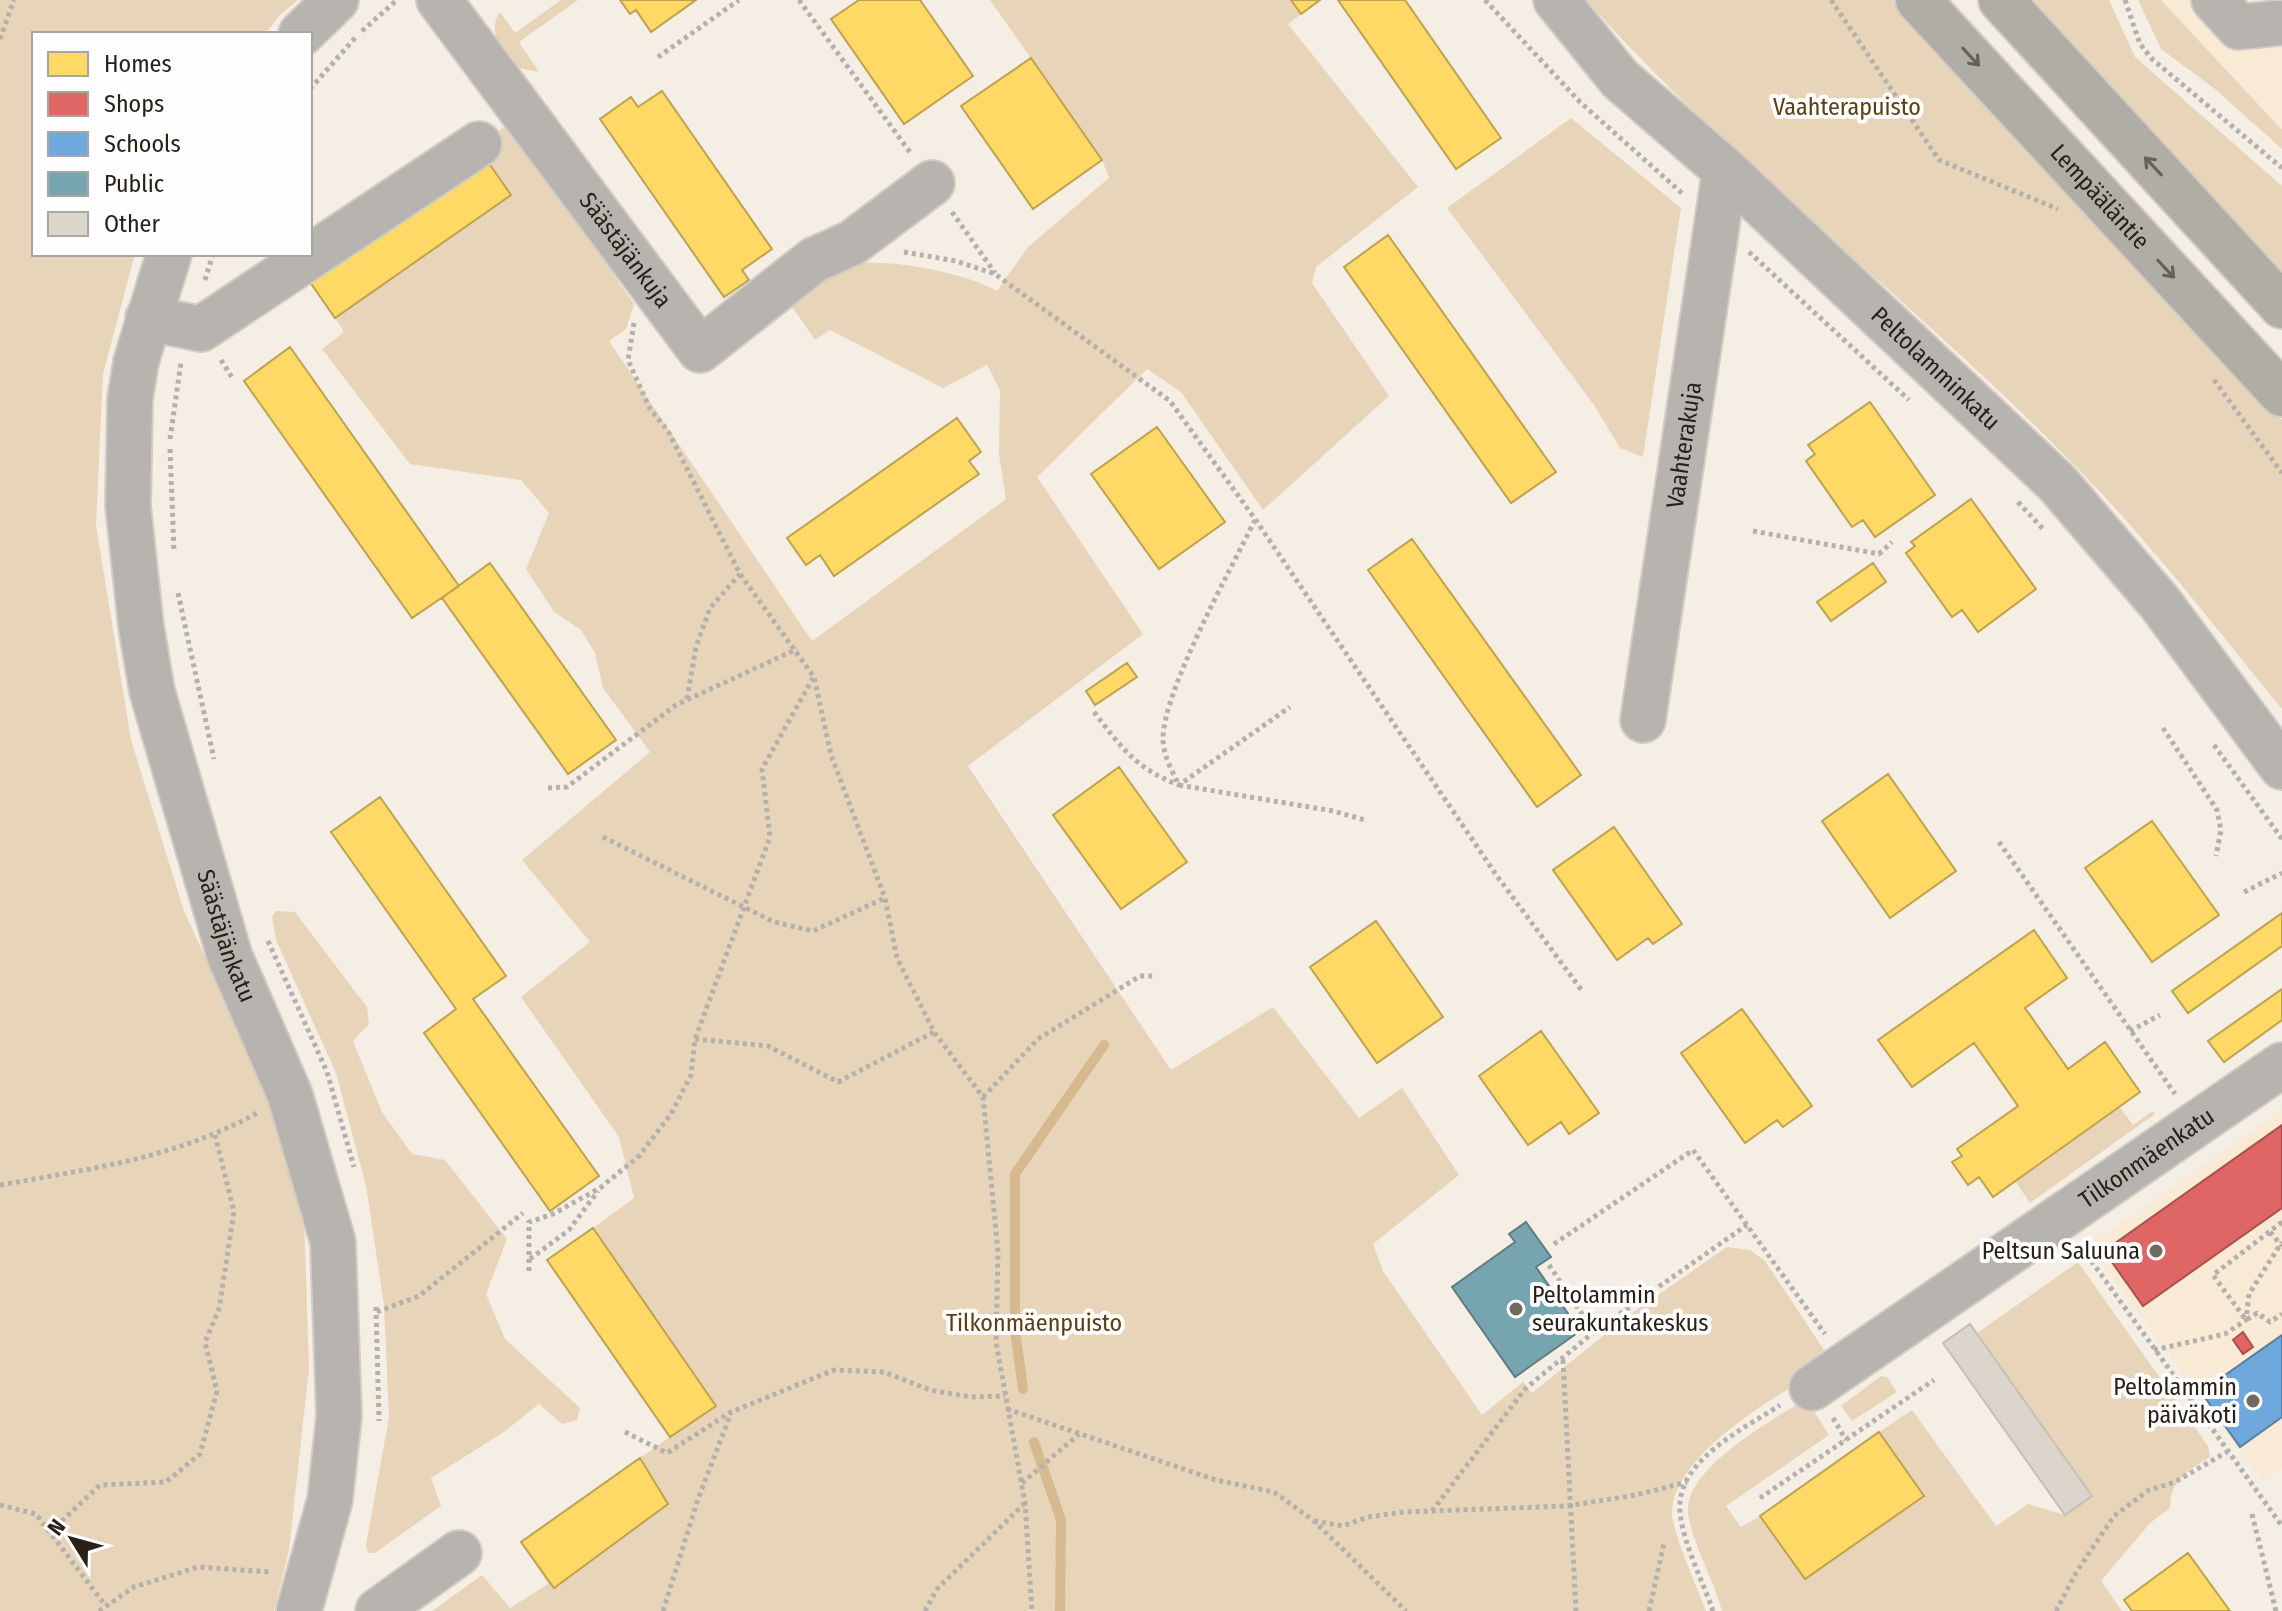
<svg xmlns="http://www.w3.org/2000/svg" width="2282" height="1611" font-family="'Fira Sans Condensed',sans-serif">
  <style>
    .built { fill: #f9ead5 }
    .green { fill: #e8d5b9 }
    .homes { fill: #ffd966; stroke: #bea24f; stroke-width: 2 }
    .shops { fill: #e06666; stroke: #a8514f; stroke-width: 2 }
    .schools { fill: #6fa8dc; stroke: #5980a1; stroke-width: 2 }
    .public { fill: #76a5af; stroke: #5e7d82; stroke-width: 2 }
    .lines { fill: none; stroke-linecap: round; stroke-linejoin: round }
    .stream { stroke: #d6b98e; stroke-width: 10 }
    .building { fill: #dbd5cc; stroke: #c5bfb6; stroke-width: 2 }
    .minor-casing { stroke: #d2ccc5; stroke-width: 48 }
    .major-casing { stroke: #d2ccc5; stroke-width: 48 }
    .path { stroke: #b4b1ac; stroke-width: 5; stroke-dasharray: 4 4; stroke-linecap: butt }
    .minor { stroke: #b7b4b0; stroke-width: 44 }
    .major { stroke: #b0ada6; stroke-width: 44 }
    .oneway { stroke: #656058 }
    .poi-dot { fill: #6f695f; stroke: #fefefe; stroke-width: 3 }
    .labels { text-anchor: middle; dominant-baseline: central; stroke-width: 8; stroke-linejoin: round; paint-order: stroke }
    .park-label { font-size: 24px; fill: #593f11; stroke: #fefefe }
    .street-label { font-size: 24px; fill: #272118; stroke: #fefefe }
    .poi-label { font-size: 24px; fill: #272118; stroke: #fefefe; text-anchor: end }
  </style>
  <rect width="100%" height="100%" fill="#f5eee4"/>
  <path class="built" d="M2161 0H2282V130L2178 19Z
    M2282 1110V1468L2263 1482 2089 1246Z"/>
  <path class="green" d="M0 0H298L279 16 265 34H34V254H135L103 374 96 525 131 740 184 911 271 1100 304 1218 309 1369 289 1550 274 1611H0Z
    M561 0H578L519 42 539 72 518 68C503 54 486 32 500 12L515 33Z
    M990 0H1291L1301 14 1288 24 1418 187 1316 267 1312 283 1389 396 1263 510 1181 392 1147 369 1037 477 1143 634 968 766 1171 1070 1273 1007 1359 1118 1402 1088 1459 1175 1373 1244 1383 1271 1482 1415 1523 1382 1532 1393 1629 1315 1727 1247 1750 1250 1765 1261 1824 1350 1798 1372 1797 1384C1755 1409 1674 1460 1672 1512 1672 1532 1698 1589 1706 1611H432L482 1575 510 1608 548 1584 521 1542 555 1588 668 1504 640 1458 716 1405 593 1228 634 1198 619 1137 521 997 590 942 522 860 650 752 603 688 595 653 581 630 554 612 526 569 549 513 521 480 410 464 322 349 344 332 335 318 479 149V144L509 124 634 304 626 329 609 341 812 641 1006 499 999 454 1000 390 987 365 943 388 830 330 815 340 788 301C798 292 809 278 821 272 861 251 959 270 997 291L1028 247 1109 178 1102 160Z
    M1586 0H1892L2282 420V709C2223 637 2166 563 2103 495 1940 321 1745 178 1586 0Z
    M2034 0H2109L2135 57 2282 186V284Z
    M2138 0H2161L2282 130V149L2215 89 2161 49Z
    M1571 118 1681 208 1643 457 1620 448 1594 405 1447 208Z
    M276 911 295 912 367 1007 369 1024 353 1041 382 1112 412 1154 445 1160 507 1239 486 1294 505 1339 580 1408 577 1420 562 1424 539 1404 504 1432 431 1478 441 1506 375 1553H368L366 1545 389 1417 384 1305 366 1186 336 1073 276 940 272 917Z
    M2119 1106 2133 1125 2153 1111 2155 1114 2030 1203 2015 1181Z
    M2078 1262 2208 1446 2210 1457C2188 1471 2170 1479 2170 1508L2150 1523 2101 1581 2122 1611H1722C1715 1583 1689 1536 1688 1511 1687 1466 1773 1420 1806 1399L1829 1435 1726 1506 1741 1527 1760 1516 1805 1579 1924 1496 1879 1432 1912 1410 1996 1526 2028 1504 2065 1515 2091 1496 1977 1333Z
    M1881 1376 1887 1377 1897 1392 1852 1421 1841 1406Z"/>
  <path class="homes" d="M620 0H696L651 32 636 10 630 14Z
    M859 0H920L973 76 904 124 831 19Z
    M1291 0H1320L1301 14Z
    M1338 0H1405L1501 138 1456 169Z
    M1031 58 1102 160 1033 209 961 106Z
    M662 91 772 249 742 270 749 280 724 297 600 119 631 97 638 107Z
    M479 149 511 195 335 318 303 272Z
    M1388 235 1556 472 1511 503 1344 267Z
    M290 347 459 586 412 618 244 381Z
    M1870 402 1935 495 1875 537 1863 520 1852 527 1806 461 1815 454 1808 445Z
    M957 418 981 452 969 461 979 474 834 576 820 555 806 565 787 538Z
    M1157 427 1225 522 1159 569 1091 474Z
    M1971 499 2036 589 1978 632 1962 610 1952 617 1906 553 1915 546 1911 542Z
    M1412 539 1581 775 1537 807 1368 570Z
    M490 563 616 740 568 774 442 598Z
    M1873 563 1886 582 1831 621 1817 602Z
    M1127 663 1137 677 1095 705 1086 691Z
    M1119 767 1187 862 1121 909 1053 815Z
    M1888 774 1956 871 1890 918 1822 821Z
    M380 797 506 976 473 999 599 1176 550 1211 424 1033 456 1009 331 832Z
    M2152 821 2219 915 2152 962 2085 868Z
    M1614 827 1682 924 1653 944 1648 938 1617 960 1553 870Z
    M2282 913V946L2188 1013 2172 991Z
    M1376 921 1443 1017 1377 1063 1310 967Z
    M2034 930 2067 978 2025 1008 2068 1069 2105 1042 2140 1092 1993 1197 1979 1177 1968 1185 1952 1162 1962 1156 1957 1149 2018 1106 1974 1043 1912 1087 1878 1040Z
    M2282 989V1020L2224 1062 2208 1041Z
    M1742 1009 1812 1106 1783 1127 1777 1120 1745 1143 1681 1053Z
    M1541 1031 1599 1113 1569 1134 1561 1122 1528 1145 1479 1076Z
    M593 1228 716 1406 670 1437 547 1260Z
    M1879 1432 1924 1496 1805 1579 1760 1516Z
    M640 1458 668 1504 554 1588 521 1542Z
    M2188 1553 2230 1611H2132L2124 1600Z"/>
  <path class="shops" d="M2282 1125V1208L2143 1306 2104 1251Z
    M2243 1332 2253 1347 2243 1354 2233 1340Z"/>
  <path class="schools" d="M2282 1335V1417L2240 1447 2201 1392Z"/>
  <path class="public" d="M1526 1222 1551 1257 1536 1267 1580 1331 1515 1377 1452 1287 1515 1242 1509 1234Z"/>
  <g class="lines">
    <path class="stream" d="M1023 1389 1015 1330V1174L1104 1045
      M1034 1442 1061 1520 1060 1611"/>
  </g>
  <path class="building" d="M1970 1324 2092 1496 2065 1515 1943 1343Z"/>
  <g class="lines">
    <defs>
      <g id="minor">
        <path id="s1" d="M439 0 700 350 814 260 852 243 932 183"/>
        <path id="s2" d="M1556 0 1620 79 1725 170 2057 483 2160 603 2282 767"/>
        <path d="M2214 0 2239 27 2278 23"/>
        <path d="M301 34 336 0"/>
        <path id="s3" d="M169 254 136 362 130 399 128 506 141 626 152 691 230 957 290 1095 333 1242 339 1416 330 1500 299 1611"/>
        <path d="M148 318 201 329 479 144"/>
        <path id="s4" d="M1643 720 1725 170"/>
        <path id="s5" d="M1812 1388 2282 1065"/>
        <path d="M378 1611 459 1553"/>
      </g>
      <g id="major">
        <path id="s6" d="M1918 0 2282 394"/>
        <path d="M2001 0 2282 306"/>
      </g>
    </defs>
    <use href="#minor" class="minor-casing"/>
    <use href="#major" class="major-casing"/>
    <path class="path" d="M799 0 912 155
      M1485 0 1580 102 1684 195
      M1831 0 1939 160 2058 209
      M2125 0 2140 44 2152 59 2282 168
      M362 31 397 0
      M0 39 14 0
      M658 57 739 0
      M310 89 355 38
      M952 212 995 273
      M904 252 956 261 995 274 1170 401 1255 519 1497 876 1583 992
      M1749 252 1909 400
      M205 280 213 254
      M634 323 628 360 650 409 668 431 740 574 814 677 831 755 885 898 897 958 934 1032 983 1097 998 1252 996 1342 1025 1503 1032 1611
      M221 360 233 379
      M2214 380 2282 473
      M170 439 181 362
      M170 449 174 551
      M2018 502 2044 530
      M1255 520C1231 569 1163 691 1163 739 1163 755 1172 771 1179 785L1333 811 1365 820
      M1753 531 1879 554 1892 542
      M178 593 214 759
      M687 699 696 647 710 608 740 574
      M1094 712C1121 747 1136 769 1179 785L1290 707
      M2163 728 2217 810 2221 830 2216 856
      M2214 745 2282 839
      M548 788 567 787 676 705 797 649
      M603 837 774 922 813 931 885 898
      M1999 842 2175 1094
      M2244 892 2282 873
      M268 941 327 1072 354 1167
      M2130 1031 2160 1015
      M695 1039 768 1046 838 1082 934 1032
      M983 1097 1038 1039 1140 976H1155
      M0 1185C94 1168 174 1159 259 1112
      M2282 1222 2213 1275 2246 1320 2257 1313 2270 1322 2282 1314
      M2270 1232 2282 1246
      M1554 1244 1693 1150 1825 1334
      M2082 1248 2282 1526
      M530 1259 569 1230 598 1191
      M1549 1265 1594 1332 1747 1225
      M529 1271V1222L553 1214 600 1188 639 1156 671 1114 691 1075 695 1039 770 837 762 769 813 678
      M376 1307 379 1421
      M377 1312 419 1296 523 1213
      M2154 1350 2225 1334 2246 1320 2249 1294 2282 1242
      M1563 1360 1576 1611
      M1007 1409 1216 1480 1274 1492 1314 1521 1406 1611
      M1833 1418 1846 1440
      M625 1432 667 1453 731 1412 834 1370 884 1372 930 1390 971 1397 1005 1396
      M1022 1483 1079 1434
      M1760 1498 1934 1380
      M0 1505 36 1514 105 1605
      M1432 1511 1526 1388 1594 1332
      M2252 1514 2276 1611
      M1314 1521 1343 1526 1368 1517 1404 1512 1567 1506 1636 1495 1687 1482
      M50 1532 100 1485 166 1482 200 1454 217 1391 205 1342 219 1309 234 1212 215 1135
      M99 1611 134 1587 198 1567 271 1572
      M663 1611 698 1499 731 1413
      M925 1611 937 1589 1024 1504
      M1649 1611 1664 1543
      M1713 1611C1703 1581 1683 1544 1680 1512 1675 1461 1744 1429 1780 1405
      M2056 1611 2077 1571 2114 1516 2149 1490 2175 1482 2227 1452"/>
    <use href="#minor" class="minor"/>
    <use href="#major" class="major"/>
  </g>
  <defs><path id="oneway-shaft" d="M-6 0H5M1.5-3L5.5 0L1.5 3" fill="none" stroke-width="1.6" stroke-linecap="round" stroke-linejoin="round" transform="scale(2)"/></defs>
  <g class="oneway">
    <use href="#oneway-shaft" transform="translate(1971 57) rotate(47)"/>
    <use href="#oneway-shaft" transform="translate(2153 166) rotate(-133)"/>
    <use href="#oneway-shaft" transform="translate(2166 269) rotate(47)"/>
  </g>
  <g class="poi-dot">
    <circle cx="2156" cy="1251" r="8"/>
    <circle cx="1516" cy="1309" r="8"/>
    <circle cx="2253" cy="1401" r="8"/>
  </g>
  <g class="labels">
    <g class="park-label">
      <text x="1847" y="107">Vaahterapuisto</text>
      <text x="1034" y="1323">Tilkonmäenpuisto</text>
    </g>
    <g class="street-label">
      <text stroke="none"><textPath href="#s6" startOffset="268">Lempääläntie</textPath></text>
      <text stroke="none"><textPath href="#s1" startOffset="312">Säästäjänkuja</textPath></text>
      <text stroke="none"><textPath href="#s2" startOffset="530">Peltolamminkatu</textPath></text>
      <text stroke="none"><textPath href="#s4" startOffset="278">Vaahterakuja</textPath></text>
      <text stroke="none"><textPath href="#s3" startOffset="700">Säästäjänkatu</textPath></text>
      <text stroke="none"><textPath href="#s5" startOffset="406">Tilkonmäenkatu</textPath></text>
    </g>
    <g class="poi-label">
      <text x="2140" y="1251">Peltsun Saluuna</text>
      <text x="1532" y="1295" text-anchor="start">Peltolammin<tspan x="1532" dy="28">seurakuntakeskus</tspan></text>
      <text x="2237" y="1387">Peltolammin<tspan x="2237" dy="28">päiväkoti</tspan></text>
    </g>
  </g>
  <rect x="32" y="32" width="280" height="224" fill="#fefefe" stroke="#a8a6a2" stroke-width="2"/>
  <rect x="48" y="52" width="40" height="24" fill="#ffd966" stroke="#a8a6a2" stroke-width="2"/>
  <text x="104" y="72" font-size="24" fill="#272118">Homes</text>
  <rect x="48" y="92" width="40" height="24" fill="#e06666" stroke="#a8a6a2" stroke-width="2"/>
  <text x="104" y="112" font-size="24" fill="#272118">Shops</text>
  <rect x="48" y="132" width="40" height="24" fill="#6fa8dc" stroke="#a8a6a2" stroke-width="2"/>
  <text x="104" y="152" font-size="24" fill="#272118">Schools</text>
  <rect x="48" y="172" width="40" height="24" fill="#76a5af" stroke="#a8a6a2" stroke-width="2"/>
  <text x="104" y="192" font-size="24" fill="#272118">Public</text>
  <rect x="48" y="212" width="40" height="24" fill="#dbd5cc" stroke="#a8a6a2" stroke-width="2"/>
  <text x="104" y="232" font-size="24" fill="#272118">Other</text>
  <g transform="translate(72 1539) rotate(307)" stroke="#fefefe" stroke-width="6" paint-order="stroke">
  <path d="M0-6L14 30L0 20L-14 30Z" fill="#272118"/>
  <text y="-12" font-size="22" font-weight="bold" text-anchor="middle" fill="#272118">N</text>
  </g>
</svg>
